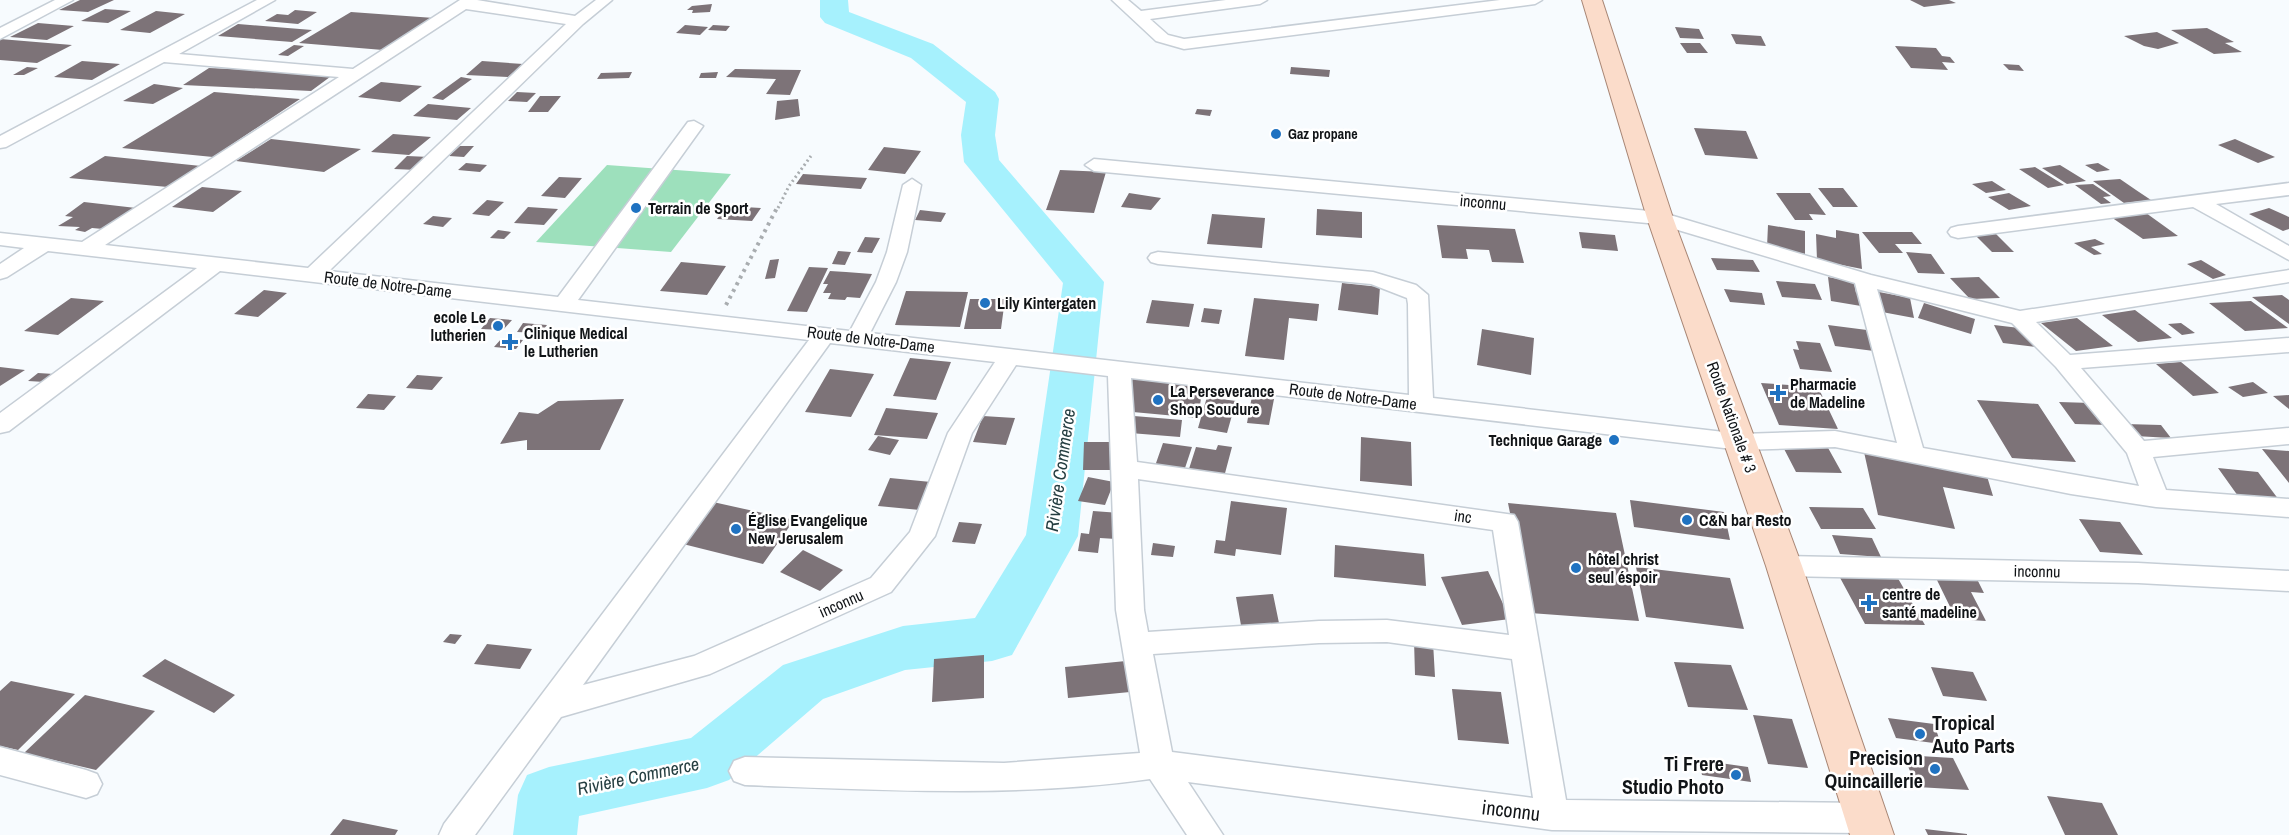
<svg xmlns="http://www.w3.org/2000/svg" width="2289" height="835" font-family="'Archivo Narrow',sans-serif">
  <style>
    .green { fill: #9de0bc }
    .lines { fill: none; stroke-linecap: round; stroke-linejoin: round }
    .river { fill: #a6f1fd; fill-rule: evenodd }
    .building { fill: #7d7378 }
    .minor-casing { stroke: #c6ced6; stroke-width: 3 }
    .major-casing { stroke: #a88675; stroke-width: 2 }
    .path-far1 { stroke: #a9adb0; stroke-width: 3; stroke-dasharray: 2 3; stroke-linecap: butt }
    .path { stroke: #a9adb0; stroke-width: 4; stroke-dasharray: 3 4.5; stroke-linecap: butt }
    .minor { fill: #fff; fill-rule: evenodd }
    .major { fill: #fbdcca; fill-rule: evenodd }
    .poi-dot { fill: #1f72c1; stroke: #fff; stroke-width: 2 }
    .labels { text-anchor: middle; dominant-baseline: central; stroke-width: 5; stroke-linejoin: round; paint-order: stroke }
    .far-poi-label { font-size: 14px; font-weight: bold; fill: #111417; stroke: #fff; text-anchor: start }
    .street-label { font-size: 16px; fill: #111417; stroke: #fff }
    .poi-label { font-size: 16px; font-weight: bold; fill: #111417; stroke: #fff; text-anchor: start }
    .water-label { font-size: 18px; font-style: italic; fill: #253e41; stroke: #fff }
    .near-poi-label { font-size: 20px; font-weight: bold; fill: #111417; stroke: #fff; text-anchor: end }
    .near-street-label { font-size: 20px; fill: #111417; stroke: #fff }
  </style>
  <rect width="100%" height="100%" fill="#f7fbfe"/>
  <path class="green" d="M607 165 731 174 671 252 536 242Z"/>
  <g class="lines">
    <path class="river" d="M820 0H848L849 12 933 44 995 92 999 99 995 135 999 160 1104 282 1078 536 1012 655 992 661 905 670 823 699 729 780 707 788 579 816 577 835H513L518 795 527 775 549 767 691 738 783 665 903 626 975 618 1026 535 1063 283 964 162 961 135 966 102 911 58 825 23 820 17Z"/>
  </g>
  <path class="building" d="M80 0H114L88 12 59 10Z
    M1910 0H1949L1956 3 1924 7Z
    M712 4 710 12 692 13 693 10H687L692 6Z
    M105 9 131 11 108 23 81 21Z
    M295 10 317 12 298 24 265 21 277 14 288 15Z
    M156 11 185 14 150 33 120 30Z
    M351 12 434 18 383 50 299 43Z
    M38 23 74 26 47 40 10 37Z
    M238 24 312 30 292 42 218 36Z
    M685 25 708 27 700 35 676 33Z
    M713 25 730 26 726 31 708 30Z
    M1675 27 1699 29 1704 39 1680 38Z
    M2207 28 2234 42 2225 43 2242 52 2214 54 2171 30Z
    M2157 32 2179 43 2158 49 2144 46 2124 36Z
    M1731 34 1761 36 1766 46 1736 44Z
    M0 39 72 45 37 63 0 60Z
    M1680 43H1700L1708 53H1687Z
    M294 45 304 46 288 56 278 55Z
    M1895 46 1936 48 1942 56 1950 57 1955 63 1942 62 1948 70 1911 68Z
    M82 61 120 64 92 80 54 77Z
    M482 61 523 64 508 77 466 75Z
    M2003 64 2019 65 2024 71 2009 70Z
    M27 67 38 68 24 75H13Z
    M1291 67 1330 70 1329 77 1290 74Z
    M209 68 334 74 311 91 183 85Z
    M735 69 801 70 790 95 766 94 776 79 726 77Z
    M632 72 629 78 597 79 601 73Z
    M718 72 716 78H699L701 73Z
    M461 77 472 79 443 100 432 98Z
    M381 82 422 86 400 102 358 97Z
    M154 84 183 88 153 104 123 101Z
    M214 92 300 99 213 157 122 148Z
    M517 92 536 93 527 102 508 101Z
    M540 96H561L548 112H528Z
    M798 99 800 116 775 120 777 101Z
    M428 104 471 108 457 120 413 116Z
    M1197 109 1212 110 1210 116 1195 114Z
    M1694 128 1746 131 1758 159 1705 155Z
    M393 134 431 137 409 155 371 152Z
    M271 139 361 149 324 172 236 161Z
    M2235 139 2275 157 2258 163 2218 145Z
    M460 146H474L464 157 449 156Z
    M884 147 921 151 905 174 868 170Z
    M105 156 201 166 168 187 69 178Z
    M407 156 429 157 417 170 394 169Z
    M466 163 487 165 480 172 458 170Z
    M2098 163 2110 170 2097 172 2085 165Z
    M2060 165 2086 181 2067 184 2042 168Z
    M2035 167 2064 185 2048 188 2019 169Z
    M1060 170 1106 172 1094 213 1046 210Z
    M803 174 867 178 861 189 796 184Z
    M559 177 582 178 565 198 541 196Z
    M2120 179 2136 190 2151 200 2124 203 2093 181Z
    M1992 181 2006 190 1986 193 1972 184Z
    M2093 184 2111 196 2103 197 2111 203 2101 204 2075 185Z
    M202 187 242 191 213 212 172 207Z
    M1818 188H1843L1858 207H1833Z
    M1129 193 1161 198 1151 210 1121 207Z
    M1776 193H1810L1826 215 1809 214 1813 220H1795Z
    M2009 193 2031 206 2009 210 1988 197Z
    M487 200 504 202 489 216 472 214Z
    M84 202 136 208 103 229 92 228 85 232 75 230 80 227 58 226 73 217 65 216Z
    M727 206 761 208 752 221 717 219Z
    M528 207 558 209 544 225 514 223Z
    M2269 208 2289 217V229L2283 231 2249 214Z
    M1317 209 1362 212V238L1316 235Z
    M920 210 946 213 941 222 915 220Z
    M2146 213 2178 236 2143 239 2111 217Z
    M1212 214 1265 218 1262 248 1207 244Z
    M433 216 452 218 443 227 423 224Z
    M1437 225 1515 229 1524 263 1492 262 1489 250 1466 249 1468 259 1442 258Z
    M1768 225 1805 231V254L1767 247Z
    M498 230 511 232 504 239 490 238Z
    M1836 230 1859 234 1862 269 1817 260 1816 234 1836 238Z
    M1579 232 1615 235 1618 251 1582 248Z
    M1862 232H1912L1922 244H1895L1903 253H1879Z
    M1994 232 2014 252H1992L1973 233Z
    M865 237 880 238 872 253 857 252Z
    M2095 239 2105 244 2091 247 2102 254 2094 255 2074 243Z
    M838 251 851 252 845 265 832 264Z
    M1906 252 1931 254 1945 274 1918 273Z
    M1711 258 1753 260 1760 272 1717 270Z
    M779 259 775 278 765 279 770 260Z
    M2201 260 2226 275 2213 279 2187 264Z
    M681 262 726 266 707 295 660 291Z
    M809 267 828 268 807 312 787 311Z
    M830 271 846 272 872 274 860 298 847 297 845 300 828 299 831 293H823L828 284H823Z
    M1828 277 1854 282 1856 293 1865 294 1867 307 1831 301Z
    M1979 277 2000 298 1970 299 1950 278Z
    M1776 281 1815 284 1822 300 1782 297Z
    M1342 283 1380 287 1378 315 1338 310Z
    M1724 289 1762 293 1765 305 1730 302Z
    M264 290 287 293 258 317 234 314Z
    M906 291 968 292 960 327 895 325Z
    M1879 292 1910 298 1914 318 1882 312Z
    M2282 295 2289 300V324L2252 297Z
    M71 298 104 301 58 335 24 331Z
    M1254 298 1319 304 1317 321 1289 318 1284 360 1245 356Z
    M970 299H1005L1001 329H964Z
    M1152 300 1194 304 1189 327 1146 323Z
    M2251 301 2288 328 2245 331 2209 303Z
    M1924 303 1975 319 1971 334 1918 318Z
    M1204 308 1222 310 1219 324 1201 322Z
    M2135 310 2172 338 2138 342 2102 315Z
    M490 318 512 320 503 330 481 329Z
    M2077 318 2113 346 2076 351 2041 323Z
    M523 323 547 325 541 333 517 332Z
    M2181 323 2195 333 2182 335 2168 324Z
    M1828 325 1867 330 1874 351 1835 346Z
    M1994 325 2028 329 2037 347 2003 343Z
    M1482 329 1534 338 1531 375 1477 365Z
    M502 338 523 340 516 349 494 347Z
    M1796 341 1820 343 1832 372 1800 369 1793 349 1799 350Z
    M910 358 951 362 936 400 893 396Z
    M2181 362 2219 393 2193 396 2156 364Z
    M0 367 25 370 0 386Z
    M830 369 874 374 851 417 805 412Z
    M38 373 54 374 45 382 28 381Z
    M1131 373 1204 379 1198 418 1122 411Z
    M417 375 443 377 432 390 406 388Z
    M2253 382 2268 393 2243 397 2228 387Z
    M1761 383 1818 387 1838 429 1779 425Z
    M368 394 396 396 384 410 356 408Z
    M2289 395V409L2273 396Z
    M1252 396 1274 399 1269 425 1247 423Z
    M1207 397 1236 401 1227 433 1198 428Z
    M624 399 600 450H527V440L500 444 519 412 538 414 558 401Z
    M1977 400 2038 404 2076 462 2012 458Z
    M2059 402 2091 403 2108 425 2075 424Z
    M886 408 938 413 927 439 874 435Z
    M983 416 1015 418 1006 445 973 442Z
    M1134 416 1182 420 1180 437 1130 433Z
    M2125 424 2161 425 2171 438 2135 436Z
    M878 436 899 440 890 455 868 450Z
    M1361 437 1411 442 1412 486 1360 481Z
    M1084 442H1118V470H1083Z
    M1163 443 1192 447 1184 471 1155 466Z
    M1218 445 1232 447 1224 477 1188 472 1196 447 1216 450Z
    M1782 445 1827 446 1842 473 1796 472Z
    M2262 449 2289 451V483Z
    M1864 452 1986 473 1993 496 1943 487 1955 529 1878 515Z
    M2218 468 2258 472 2279 500 2238 496Z
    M1088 477 1114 482 1105 505 1078 501Z
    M890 478 931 482 920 510 878 506Z
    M1630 500 1724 512 1730 540 1634 527Z
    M1231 501 1287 508 1281 555 1236 549 1235 556 1214 553 1216 540 1225 541Z
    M713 502 794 520 763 564 679 543Z
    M1508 503 1616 513 1639 621 1530 613Z
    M1809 507 1863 508 1876 529H1821Z
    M1093 511 1120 513 1116 539 1100 538 1098 553 1078 551 1081 533 1089 534Z
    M2079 519 2120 522 2143 555 2100 552Z
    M959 522 982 524 975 544 952 542Z
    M1832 535 1872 538 1881 557 1840 554Z
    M1153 543 1175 546 1173 557 1151 555Z
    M1335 545 1424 554 1426 586 1334 577Z
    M803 550 843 570 820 591 780 572Z
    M1636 567 1730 578 1744 629 1646 617Z
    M1488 571 1510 619 1462 625 1441 577Z
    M1838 574 1896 575 1925 625 1865 624Z
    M1935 576 1977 579 1984 593 1971 592 1986 621 1956 619Z
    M1273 594 1280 628 1242 631 1236 597Z
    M450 634 462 635 455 644 443 642Z
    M1414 640 1433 642 1435 677 1415 675Z
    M487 644 532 649 520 669 474 664Z
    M984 655V698L932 702 934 659Z
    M165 659 235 695 214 713 142 676Z
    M1126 661 1130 692 1068 698 1065 667Z
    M1674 662 1731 665 1748 710 1688 707Z
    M1931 667 1973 672 1987 701 1943 696Z
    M11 681 75 694 18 750 0 746V691Z
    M1452 689 1501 692 1509 744 1458 740Z
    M85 695 155 711 96 770 24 753Z
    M1753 715 1792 719 1808 768 1768 764Z
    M1888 718 1934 724 1941 744 1896 738Z
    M1903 755 1953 758 1969 790 1917 787Z
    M1699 760 1748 767 1751 782 1702 775Z
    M2047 796 2102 803 2118 835H2065Z
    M343 819 398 830 395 835H330Z
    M1925 829 1967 834V835H1928Z"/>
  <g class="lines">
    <defs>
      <path id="minor" d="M55 0H73L0 39V28Z
        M257 0H275L179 54 353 69 460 0H477L575 16 596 0H612L583 24 329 271 558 297 688 122 694 121 703 126 578 300 850 331 876 282 887 252 903 185 912 179 921 185 907 252 896 282 870 333 1409 395 1408 304 1407 298 1371 284 1158 264 1151 262 1148 258 1151 254 1158 252 1373 272 1416 285 1428 295 1433 398 1741 434 1835 431 1897 443 1855 283 1658 224 1094 171 1085 165 1094 159 1660 212 1871 275 2020 311 2289 270V282L2036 322 2070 355 2289 338V352L2081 368 2144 441 2289 428V444L2153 457 2166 490 2289 499V517L2156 507 2071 494 1835 447 1741 450 1131 378 1137 462 1514 515 1518 522 1566 800 1866 803 1878 808 1882 818 1878 828 1866 833 1552 830 1188 782 1223 835H1187L1150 779C1015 798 881 790 745 785L734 781 729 771 734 761 745 757 1004 763 1140 753 1116 610 1108 376 1016 365 972 433 935 536 891 592 710 674 561 717 475 835H439L444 824 809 340 220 271 9 431 0 433V413L197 268 48 251 7 277 0 279V264L24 248 0 245V233L82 242 339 77 164 62 6 147 0 148V136ZM466 9 566 24 308 268 105 245ZM1877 289 2012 323 2056 367 2127 453 2139 486 1923 448ZM830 343 995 362 948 433 910 532 871 578 694 656 583 685ZM1138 479 1493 530 1509 635 1387 620 1319 621 1148 632 1144 610ZM1387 642 1512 659 1533 798 1172 752 1153 654 1319 643Z
        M1112 0H1128L1141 11 1226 0H1267L1260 4 1150 19 1168 35 1184 39 1500 0H1542L1535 4 1184 49 1156 41Z
        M2289 183V195L2216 204 2289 246V260L2193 207 1958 238 1951 236 1948 232 1951 228 1958 226Z
        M1784 556 2138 563 2289 571V591L2138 583 1784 576 1774 573 1770 566 1774 559Z
        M0 747 86 770 97 774 102 784 97 794 86 798 0 775Z"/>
      <path id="major" d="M1582 0H1602L1673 218 1802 566 1894 835H1850L1766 566 1647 218Z"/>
    </defs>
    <use href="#minor" class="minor-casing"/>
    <use href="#major" class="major-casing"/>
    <path class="path-far1" d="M778 208 789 186 811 156"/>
    <path class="path" d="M726 305 778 206"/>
    <use href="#minor" class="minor"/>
    <use href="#major" class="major"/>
  </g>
  <g class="poi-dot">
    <circle cx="1276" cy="134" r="6"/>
    <circle cx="636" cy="208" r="6"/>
    <circle cx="985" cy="303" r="6"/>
    <circle cx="498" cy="326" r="6"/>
    <path d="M507 333h6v6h6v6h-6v6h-6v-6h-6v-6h6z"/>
    <path d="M1775 384h6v6h6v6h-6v6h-6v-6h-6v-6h6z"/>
    <circle cx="1158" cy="400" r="6"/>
    <circle cx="1614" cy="440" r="6"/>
    <circle cx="1687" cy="520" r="6"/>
    <circle cx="736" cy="529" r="6"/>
    <circle cx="1576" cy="568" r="6"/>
    <path d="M1866 594h6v6h6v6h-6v6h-6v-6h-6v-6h6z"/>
    <circle cx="1920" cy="734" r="6"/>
    <circle cx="1935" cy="769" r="6"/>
    <circle cx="1736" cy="775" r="6"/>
  </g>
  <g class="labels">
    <g class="far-poi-label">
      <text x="1288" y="134">Gaz propane</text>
    </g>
    <g class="street-label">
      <text transform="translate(1483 202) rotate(5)">inconnu</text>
      <text transform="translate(388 284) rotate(7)">Route de Notre-Dame</text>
      <text transform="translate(871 339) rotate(7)">Route de Notre-Dame</text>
      <text transform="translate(1353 396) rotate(7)">Route de Notre-Dame</text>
      <text transform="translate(1732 417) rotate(70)">Route Nationale # 3</text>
      <text transform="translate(1463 516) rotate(8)">inc</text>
      <text transform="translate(2037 571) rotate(1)">inconnu</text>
      <text transform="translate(841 603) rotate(-24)">inconnu</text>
    </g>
    <g class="poi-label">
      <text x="648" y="208">Terrain de Sport</text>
      <text x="997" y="303">Lily Kintergaten</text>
      <text x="486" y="317" text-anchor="end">ecole Le<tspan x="486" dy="18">lutherien</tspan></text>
      <text x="524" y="333">Clinique Medical<tspan x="524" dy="18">le Lutherien</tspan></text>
      <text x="1790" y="384">Pharmacie<tspan x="1790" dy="18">de Madeline</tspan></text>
      <text x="1170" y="391">La Perseverance<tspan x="1170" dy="18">Shop Soudure</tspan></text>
      <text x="1602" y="440" text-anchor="end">Technique Garage</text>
      <text x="748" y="520">Église Evangelique<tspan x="748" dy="18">New Jerusalem</tspan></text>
      <text x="1699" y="520">C&amp;N bar Resto</text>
      <text x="1588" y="559">hôtel christ<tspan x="1588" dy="18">seul éspoir</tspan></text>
      <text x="1882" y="594">centre de<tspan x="1882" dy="18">santé madeline</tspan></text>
    </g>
    <g class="water-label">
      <text transform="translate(1060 470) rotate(-82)">Rivière Commerce</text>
      <text transform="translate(638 776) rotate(-12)">Rivière Commerce</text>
    </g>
    <g class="near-poi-label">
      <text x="1932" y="722" text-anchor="start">Tropical<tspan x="1932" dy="23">Auto Parts</tspan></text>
      <text x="1923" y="757">Precision<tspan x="1923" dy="23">Quincaillerie</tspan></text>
      <text x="1724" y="763">Ti Frere<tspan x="1724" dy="23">Studio Photo</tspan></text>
    </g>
    <g class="near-street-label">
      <text transform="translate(1511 810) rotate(7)">inconnu</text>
    </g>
  </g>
</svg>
